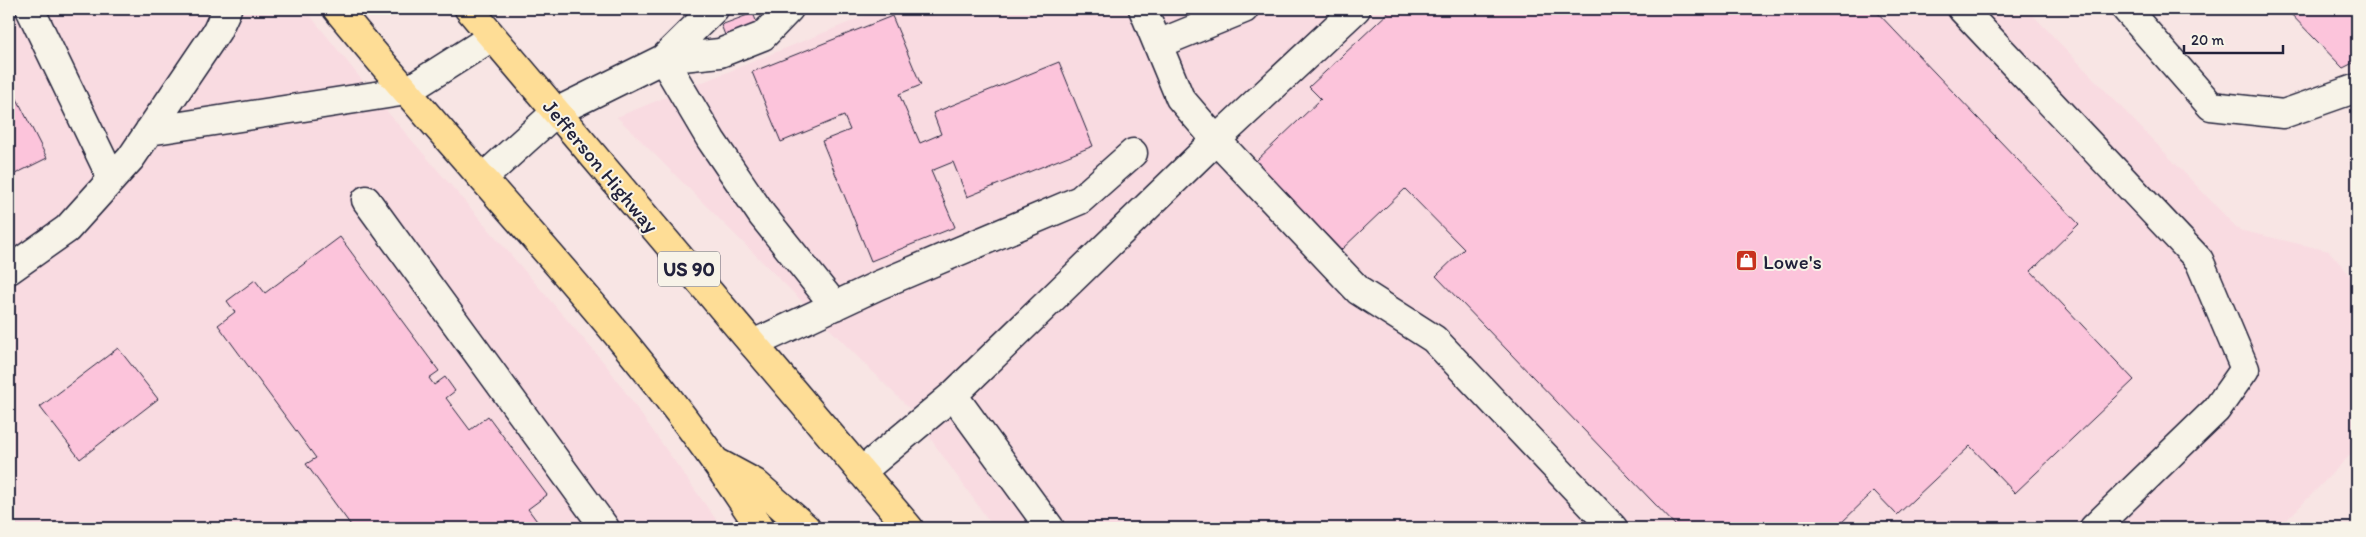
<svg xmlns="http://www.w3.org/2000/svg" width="2366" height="537" font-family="Itim,sans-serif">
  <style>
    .built { fill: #f9dbe1 }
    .building { fill: #fcc4db; stroke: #22223b }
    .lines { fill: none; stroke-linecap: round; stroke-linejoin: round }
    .minor-casing { stroke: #22223b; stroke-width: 31 }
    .major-casing { stroke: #22223b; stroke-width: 31 }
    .minor { stroke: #f7f3e8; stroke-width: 28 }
    .major { stroke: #fedd96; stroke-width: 28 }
    .labels { text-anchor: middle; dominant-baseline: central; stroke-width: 4; stroke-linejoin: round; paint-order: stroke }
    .shield { fill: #f7f3e8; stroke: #62616f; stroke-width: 1 }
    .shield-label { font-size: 20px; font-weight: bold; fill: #22223b }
    .street-label { font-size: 21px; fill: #22223b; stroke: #f7f3e8 }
    .poi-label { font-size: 21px; fill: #22223b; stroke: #f7f3e8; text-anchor: start }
  </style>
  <rect width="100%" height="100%" fill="#f8e5e4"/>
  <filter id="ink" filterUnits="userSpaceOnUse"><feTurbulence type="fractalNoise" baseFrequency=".02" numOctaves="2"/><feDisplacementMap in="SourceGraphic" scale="10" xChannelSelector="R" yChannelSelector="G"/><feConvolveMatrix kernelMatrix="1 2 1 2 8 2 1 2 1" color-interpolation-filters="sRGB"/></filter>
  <g filter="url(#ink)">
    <path class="built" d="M9 9H305L390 115 606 365 722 528H9Z
      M882 9H2027L2239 230 2329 251 2357 283V448L2279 528H994L908 407 617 117Z"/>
    <path class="building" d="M1392 9H1874L2079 224 2031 271 2134 380 2015 493 1970 446 1897 515 1874 491 1836 528H1731L1728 525 1724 528H1678L1436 276 1464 249 1405 189 1341 250 1256 161 1321 99 1309 87Z
      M2286 9H2357V61L2343 68Z
      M753 13 759 28 727 40 721 25Z
      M892 16 921 85 899 94 920 143 941 134 933 113 1059 62 1093 146 967 197 953 162 931 171 955 227 871 261 822 141 850 130 844 116 781 142 752 72Z
      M9 83 47 158 9 177Z
      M340 237 439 371 429 378 434 385 445 377 455 391 446 398 470 430 488 416 547 495 528 509 542 528H353L306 464 316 458 218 325 235 312 227 301 255 280 265 293Z
      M118 348 158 399 80 459 40 407Z"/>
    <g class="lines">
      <defs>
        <path id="minor" d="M30 9 112 179
          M1143 9 1180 98 1216 140 1356 9
          M1962 9 2199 260 2245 369 2216 410 2094 528
          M2126 9 2211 106 2283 114 2357 88
          M1158 44 1244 9
          M663 59 711 140 762 215 835 306
          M663 59 720 53 763 36 789 9
          M149 131 407 91 492 37
          M483 178 556 112 663 59 714 9
          M366 200 605 528
          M9 270 67 229 131 158 217 31 227 9
          M753 344 879 285 1080 200 1133 153
          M861 472 953 395
          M1050 528 953 395 1216 140 1359 291 1434 339 1613 528"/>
        <path id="major" d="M337 9C478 182 640 339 760 528
          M469 9 909 528
          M718 463 755 483 806 528"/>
      </defs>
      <use href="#minor" class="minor-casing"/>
      <use href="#major" class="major-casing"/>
      <use href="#minor" class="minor"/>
      <use href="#major" class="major"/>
    </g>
  </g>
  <defs>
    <symbol id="shop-square" viewBox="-11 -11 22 22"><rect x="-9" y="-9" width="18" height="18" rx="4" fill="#c8321e" stroke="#f7f3e8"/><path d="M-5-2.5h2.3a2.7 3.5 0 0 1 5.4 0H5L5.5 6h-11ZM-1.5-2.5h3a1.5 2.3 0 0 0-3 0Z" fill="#fff"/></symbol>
  </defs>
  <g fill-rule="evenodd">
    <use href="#shop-square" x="1734" y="248" width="25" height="25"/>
  </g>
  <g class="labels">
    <rect class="shield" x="658" y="251.5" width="62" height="35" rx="4"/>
    <g class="shield-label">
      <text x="689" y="269">US 90</text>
    </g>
    <g class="street-label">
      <text transform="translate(601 166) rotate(50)">Jefferson Highway</text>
    </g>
    <g class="poi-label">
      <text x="1763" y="261">Lowe's</text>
    </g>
  </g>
  <rect width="2366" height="537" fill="none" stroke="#f7f3e8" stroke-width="30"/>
  <rect x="15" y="15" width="2336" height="507" fill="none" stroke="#22223b" stroke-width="2" filter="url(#ink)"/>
  <path d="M2184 45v8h99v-8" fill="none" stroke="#22223b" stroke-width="2.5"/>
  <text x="2191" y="45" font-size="15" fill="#22223b" stroke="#f7f3e8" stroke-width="4" paint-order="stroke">20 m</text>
</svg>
